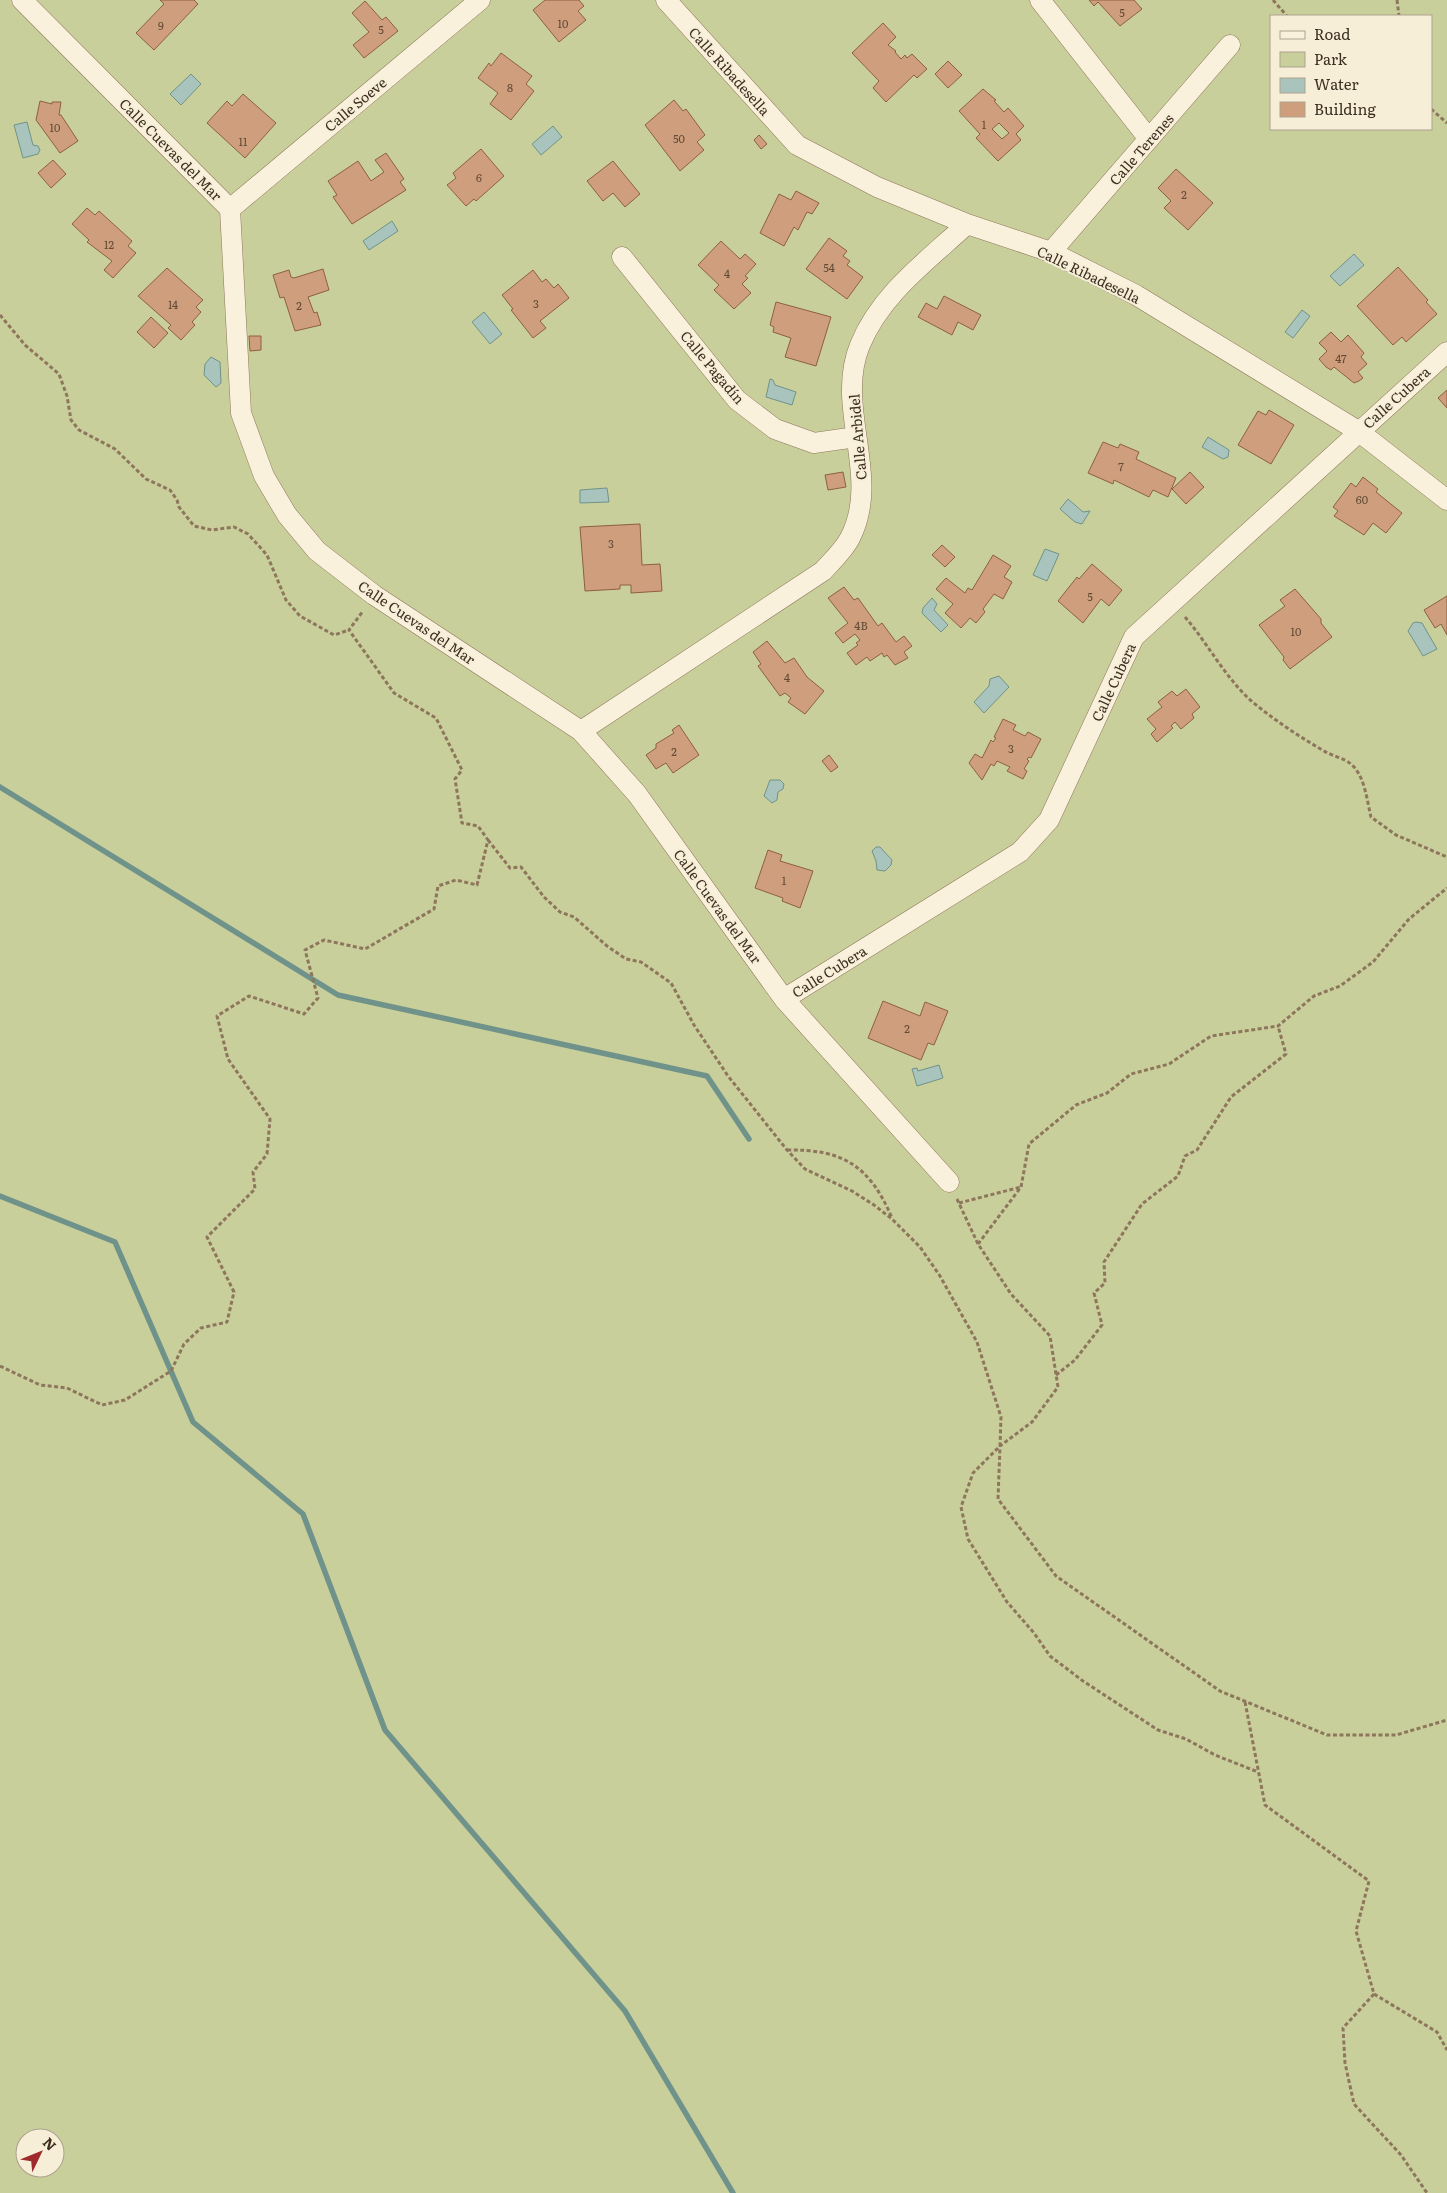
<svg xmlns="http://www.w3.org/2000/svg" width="1447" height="2193" font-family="Literata,serif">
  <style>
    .green { fill: #c9cf9b; fill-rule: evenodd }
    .water { fill: #a9c4bc; stroke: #6f938a }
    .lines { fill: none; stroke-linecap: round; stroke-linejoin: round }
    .stream { stroke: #6f938a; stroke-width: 5.5 }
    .building { fill: #cf9f7d; stroke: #8d5f41; fill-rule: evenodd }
    .minor-casing { stroke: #8d765c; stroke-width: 21 }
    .path { stroke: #8d765c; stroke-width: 3; stroke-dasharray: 4 2.5; stroke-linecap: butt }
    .minor { stroke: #faf1dc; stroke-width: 20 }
    .labels { text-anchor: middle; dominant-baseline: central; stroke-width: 4; stroke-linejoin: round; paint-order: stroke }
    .number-label { font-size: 11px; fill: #624a37 }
    .street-label { font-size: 14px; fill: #3d2e20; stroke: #f7eed8 }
  </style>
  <rect width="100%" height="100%" fill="#f0e4c8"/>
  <path class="green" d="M0 0H1447V2193H0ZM1271 16H1431V129H1271ZM25 2138H55V2168H25Z"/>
  <path class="water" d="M191 74 201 84 181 105 170 94Z
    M27 122 33 145 38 146 40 150 38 154 23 158 14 125Z
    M553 126 562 137 541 155 532 144Z
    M392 221 398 231 369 250 363 241Z
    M1354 254 1364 265 1340 286 1330 276Z
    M1302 310 1310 316 1293 338 1285 332Z
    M484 312 502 334 490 344 472 322Z
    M211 357 220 362 221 383 216 387 204 375 205 364Z
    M770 379 773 380 775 385 796 392 792 405 766 397Z
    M1208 437 1229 450 1228 457 1223 459 1202 447Z
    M607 488 609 502 580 503V490Z
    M1068 499 1083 512 1090 511 1082 524 1075 522 1060 509Z
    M1045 549 1059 554 1047 581 1033 575Z
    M932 598 937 604 934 610 948 625 941 632 922 613 923 608Z
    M1416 622 1422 623 1437 649 1423 656 1408 631 1413 623Z
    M999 676 1009 687 984 713 974 702 989 686 990 679Z
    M770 780H780L784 784 783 789 778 792 777 800 772 803 764 796Z
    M876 847H880L892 860 891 865 885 871 877 870 876 861 872 851Z
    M939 1065 943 1078 917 1086 912 1069 917 1068 918 1071Z"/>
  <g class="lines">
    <path class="stream" d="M0 787 338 995 707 1076 749 1139
      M0 1196 115 1242 193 1422 303 1514 385 1730 625 2011 733 2193"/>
  </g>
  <path class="building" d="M160 0H194L198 4 154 50 136 33 164 4Z
    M545 0H579L584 6 578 11 586 20 559 42 533 10Z
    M1089 0H1134L1142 9 1120 26 1098 2 1094 6Z
    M365 1 382 20 386 17 398 31 364 58 353 45 369 32 352 13Z
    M883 23 896 37 888 45 896 51 895 52 901 59 905 55 907 58 912 54 927 69 917 78 914 75 886 102 873 88 879 81 852 53Z
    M501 53 532 76 526 84 534 91 511 120 490 104 498 93 478 78 489 63 491 66Z
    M948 61 962 75 948 88 935 74Z
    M983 89 996 100 994 101 1004 112 1008 108 1024 126 1016 134 1021 140 998 161 976 138 980 134 959 111ZM999 123 1009 133 1002 139 992 129Z
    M243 94 276 123 245 158 207 123 227 101 232 106Z
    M674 100 683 111 686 109 705 135 697 142 704 150 680 171 645 125Z
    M40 101 52 104V102H61L59 115H61L78 141 60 153 36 120Z
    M759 135 767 144 761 149 754 140Z
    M481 149 504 176 476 201 474 199 466 206 447 185 456 178 453 173Z
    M386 153 404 179 400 182 406 190 352 224 333 197 337 195 328 181 358 161 371 181 384 172 375 160Z
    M53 160 66 174 51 188 38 173Z
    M613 161 640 194 625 207 613 193 603 201 587 181Z
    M1176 169 1213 203 1188 230 1164 208 1171 201 1158 188Z
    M796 191 819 203 812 214 807 212 798 230 794 227 784 246 760 233 779 194 791 200Z
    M87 208 95 215 99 211 132 241 128 246 136 253 113 278 104 270 112 261 87 242 89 240 72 224Z
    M829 238 847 251 843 256 850 261 847 265 863 277 847 299 806 269Z
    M721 241 740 259 745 254 756 264 745 276 748 278 742 284 751 293 734 309 714 290 719 285 698 265Z
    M1398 267 1428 300 1426 302 1437 314 1406 342 1402 337 1393 345 1357 306Z
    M167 268 203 300 196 307 201 312 192 322 195 325 181 340 168 328 171 325 138 296Z
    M323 269 329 290 308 297 314 313 317 312 321 325 295 331 284 297 280 298 273 275 289 270 291 277 294 278Z
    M533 270 542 282 546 279 554 288 558 284 569 298 540 321 546 328 533 338 511 310 513 309 502 295Z
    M944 296 981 315 973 330 958 322 952 335 918 317 926 303 937 309Z
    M776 302 831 317 816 366 785 357 791 338 773 332 774 327 770 325Z
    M151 317 168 333 154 348 137 332Z
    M1331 332 1341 342 1348 335 1364 353 1361 357 1367 364 1358 372 1363 378 1359 381 1354 383 1334 367 1331 370 1326 367 1319 359 1327 351 1319 343Z
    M249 336H261V350L250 351Z
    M1447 390V408L1438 398Z
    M1269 410 1294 425 1271 464 1238 445 1258 411 1266 415Z
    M1103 442 1118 448 1120 444 1139 452 1136 459 1176 478 1168 497 1153 490 1149 497 1114 480 1113 484 1088 473Z
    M843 472 846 487 828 490 825 475Z
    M1190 472 1204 487 1186 504 1172 489Z
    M1363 477 1378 489 1376 492 1402 513 1386 533 1373 523 1364 535 1334 516 1338 511 1333 507 1351 483 1356 487Z
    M640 524 642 565 660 564 662 591 631 593V585H620V589L585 591 580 527Z
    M942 545 955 557 945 567 932 555Z
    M993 555 1011 566 1004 577 1012 582 1003 599 994 594 983 609 985 612 976 623 970 618 961 628 945 613 953 604 936 589 946 578 965 593 968 588 972 590Z
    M1092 564 1122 590 1109 606 1101 599 1083 623 1058 601 1077 577 1079 579Z
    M844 587 854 600 858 598 878 626 882 623 896 642 904 636 912 646 904 652 908 658 895 665 887 655 884 657 882 653 870 661 867 657 856 665 847 653 858 645 856 643 860 640 855 634 843 643 835 633 848 623 828 598Z
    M1295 589 1321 619V623L1332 637 1290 669 1283 660 1284 657 1259 625 1285 606 1280 600Z
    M1447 596V635L1441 624 1435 628 1424 610Z
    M767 641 785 663 794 658 807 677 824 691 805 714 788 702 791 698 785 693 780 696 758 666 761 664 753 652Z
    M1186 689 1200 707 1192 714 1194 718 1181 729 1175 722 1171 726 1173 728 1157 742 1151 734 1156 729 1147 719 1162 707 1158 702 1172 691 1177 696Z
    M1003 719 1016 725 1013 730 1025 736 1028 732 1041 739 1031 758 1029 757 1027 759 1029 761 1024 769 1027 771 1023 779 1007 771 1010 767 997 761 994 766 991 764 982 780 969 763 975 754 982 758 991 740 993 742 996 738 994 737Z
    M679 725 699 755 673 773 666 763 656 769 646 755 656 748V744L674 733 672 730Z
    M829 755 838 767 831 772 822 761Z
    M768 850 782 855 780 861 813 871 800 908 782 901 783 898 755 888Z
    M883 1001 920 1016 925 1002 948 1011 934 1045 928 1043 921 1060 868 1038Z"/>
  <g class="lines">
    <defs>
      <path id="minor" d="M22 0 230 209 241 413 264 476 287 515 317 551 374 595 581 731 637 794 784 999 949 1182
        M666 0 797 145 877 187 967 224 1051 252 1136 295 1358 431 1447 500
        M1040 0 1149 139
        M230 209 480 0
        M1051 252 1230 45
        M622 257 737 400 775 429 814 443 856 437
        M581 731 823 571C832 561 844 550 850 538 882 476 834 408 860 345 881 294 927 261 967 224
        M784 999 1020 852 1049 820 1134 637 1447 352"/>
    </defs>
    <use href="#minor" class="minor-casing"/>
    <path class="path" d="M1273 0 1287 16
      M1397 0 1399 16
      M1431 109 1447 123
      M0 315 25 345 59 374 67 396 71 420 79 430 115 449 146 479 170 490 177 500 179 507 194 526 212 530 234 527 248 534 267 555 286 600 300 616 334 635 349 630
      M1185 617C1210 646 1229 685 1260 708 1280 724 1302 738 1324 751 1332 756 1344 758 1351 764 1365 776 1367 801 1371 817L1396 835 1447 857
      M488 840 510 868 521 867 544 897 560 912 574 917 607 946 626 959 641 962 671 983 694 1025 728 1076 787 1150 805 1169 852 1191 874 1205 892 1219 920 1247 940 1276 977 1342 1001 1417 1000 1446 973 1473 961 1507 968 1539 1007 1602 1034 1633 1050 1656 1083 1681 1158 1730 1186 1739 1215 1755 1258 1772
      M787 1150C843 1149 870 1166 892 1218
      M957 1199 978 1244 1011 1294 1050 1336 1058 1387 1032 1422 1000 1446 998 1499 1056 1576 1220 1691 1327 1735H1396L1447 1720
      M959 1203 1021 1187
      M978 1244 1021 1187 1029 1144 1076 1105 1107 1093 1131 1074 1169 1064 1211 1036 1278 1026 1314 996 1340 986 1373 962 1409 919 1447 888
      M0 1366 40 1385 67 1388 102 1405 125 1400 171 1371 184 1344 201 1328 227 1322 234 1292 207 1237 255 1189 253 1172 267 1154 270 1119 228 1059 217 1016 249 996 304 1014 318 998 305 950 324 940 365 949 434 909 438 886 456 880 477 885 488 840 478 826 462 823 455 779 462 770 436 718 394 693 349 630 363 611
      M1056 1375 1075 1360 1102 1325 1094 1293 1105 1283 1104 1262 1142 1204 1178 1176 1185 1156 1197 1150 1231 1097 1286 1054 1278 1026
      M1245 1702 1265 1805 1369 1881 1356 1931 1374 1994 1437 2032 1447 2050
      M1374 1994 1343 2028 1345 2063 1354 2104 1401 2155 1427 2193"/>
    <use href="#minor" class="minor"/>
  </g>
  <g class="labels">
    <g class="number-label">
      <text x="1122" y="12">5</text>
      <text x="563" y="23">10</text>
      <text x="161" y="25">9</text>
      <text x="381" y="29">5</text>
      <text x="510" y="87">8</text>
      <text x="984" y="124">1</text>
      <text x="55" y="127">10</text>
      <text x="679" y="138">50</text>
      <text x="243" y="141">11</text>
      <text x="479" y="177">6</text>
      <text x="1184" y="194">2</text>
      <text x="109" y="244">12</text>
      <text x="829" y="267">54</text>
      <text x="727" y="273">4</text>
      <text x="536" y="303">3</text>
      <text x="173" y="304">14</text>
      <text x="299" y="305">2</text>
      <text x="1341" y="358">47</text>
      <text x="1121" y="466">7</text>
      <text x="1362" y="499">60</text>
      <text x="611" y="543">3</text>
      <text x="1090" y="596">5</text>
      <text x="861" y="625">4B</text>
      <text x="1296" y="631">10</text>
      <text x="787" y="677">4</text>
      <text x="1011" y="748">3</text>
      <text x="674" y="751">2</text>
      <text x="784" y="880">1</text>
      <text x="907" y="1028">2</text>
    </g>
    <g class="street-label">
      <text transform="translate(730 71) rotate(48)">Calle Ribadesella</text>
      <text transform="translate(355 104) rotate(-40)">Calle Soeve</text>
      <text transform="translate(171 149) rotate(45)">Calle Cuevas del Mar</text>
      <text transform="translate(1141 149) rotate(-49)">Calle Terenes</text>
      <text transform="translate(1089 274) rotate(26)">Calle Ribadesella</text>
      <text transform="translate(713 367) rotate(50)">Calle Pagadín</text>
      <text transform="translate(1396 397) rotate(-42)">Calle Cubera</text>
      <text transform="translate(857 437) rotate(-95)">Calle Arbidel</text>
      <text transform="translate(417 622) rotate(34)">Calle Cuevas del Mar</text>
      <text transform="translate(1113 682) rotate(-65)">Calle Cubera</text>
      <text transform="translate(718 906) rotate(54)">Calle Cuevas del Mar</text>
      <text transform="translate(829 971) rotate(-32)">Calle Cubera</text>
    </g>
  </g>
  <rect x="1270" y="15" width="162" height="115" fill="#f7eed8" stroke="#ada18e"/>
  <rect x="1280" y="31" width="25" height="8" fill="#faf1dc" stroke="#ada18e"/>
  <text x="1314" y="40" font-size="15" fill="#3d2e20">Road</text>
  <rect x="1280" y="52" width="25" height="15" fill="#c9cf9b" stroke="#ada18e"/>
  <text x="1314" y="65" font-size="15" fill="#3d2e20">Park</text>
  <rect x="1280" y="78" width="25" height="15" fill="#a9c4bc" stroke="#ada18e"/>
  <text x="1314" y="90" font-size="15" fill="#3d2e20">Water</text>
  <rect x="1280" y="102" width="25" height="15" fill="#cf9f7d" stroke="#ada18e"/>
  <text x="1314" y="115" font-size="15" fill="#3d2e20">Building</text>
  <g transform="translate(40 2153) rotate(47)"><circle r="24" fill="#f7eed8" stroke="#ada18e"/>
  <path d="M0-4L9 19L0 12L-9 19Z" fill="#9e2a2b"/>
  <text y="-8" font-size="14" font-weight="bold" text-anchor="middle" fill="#3d2e20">N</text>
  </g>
</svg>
